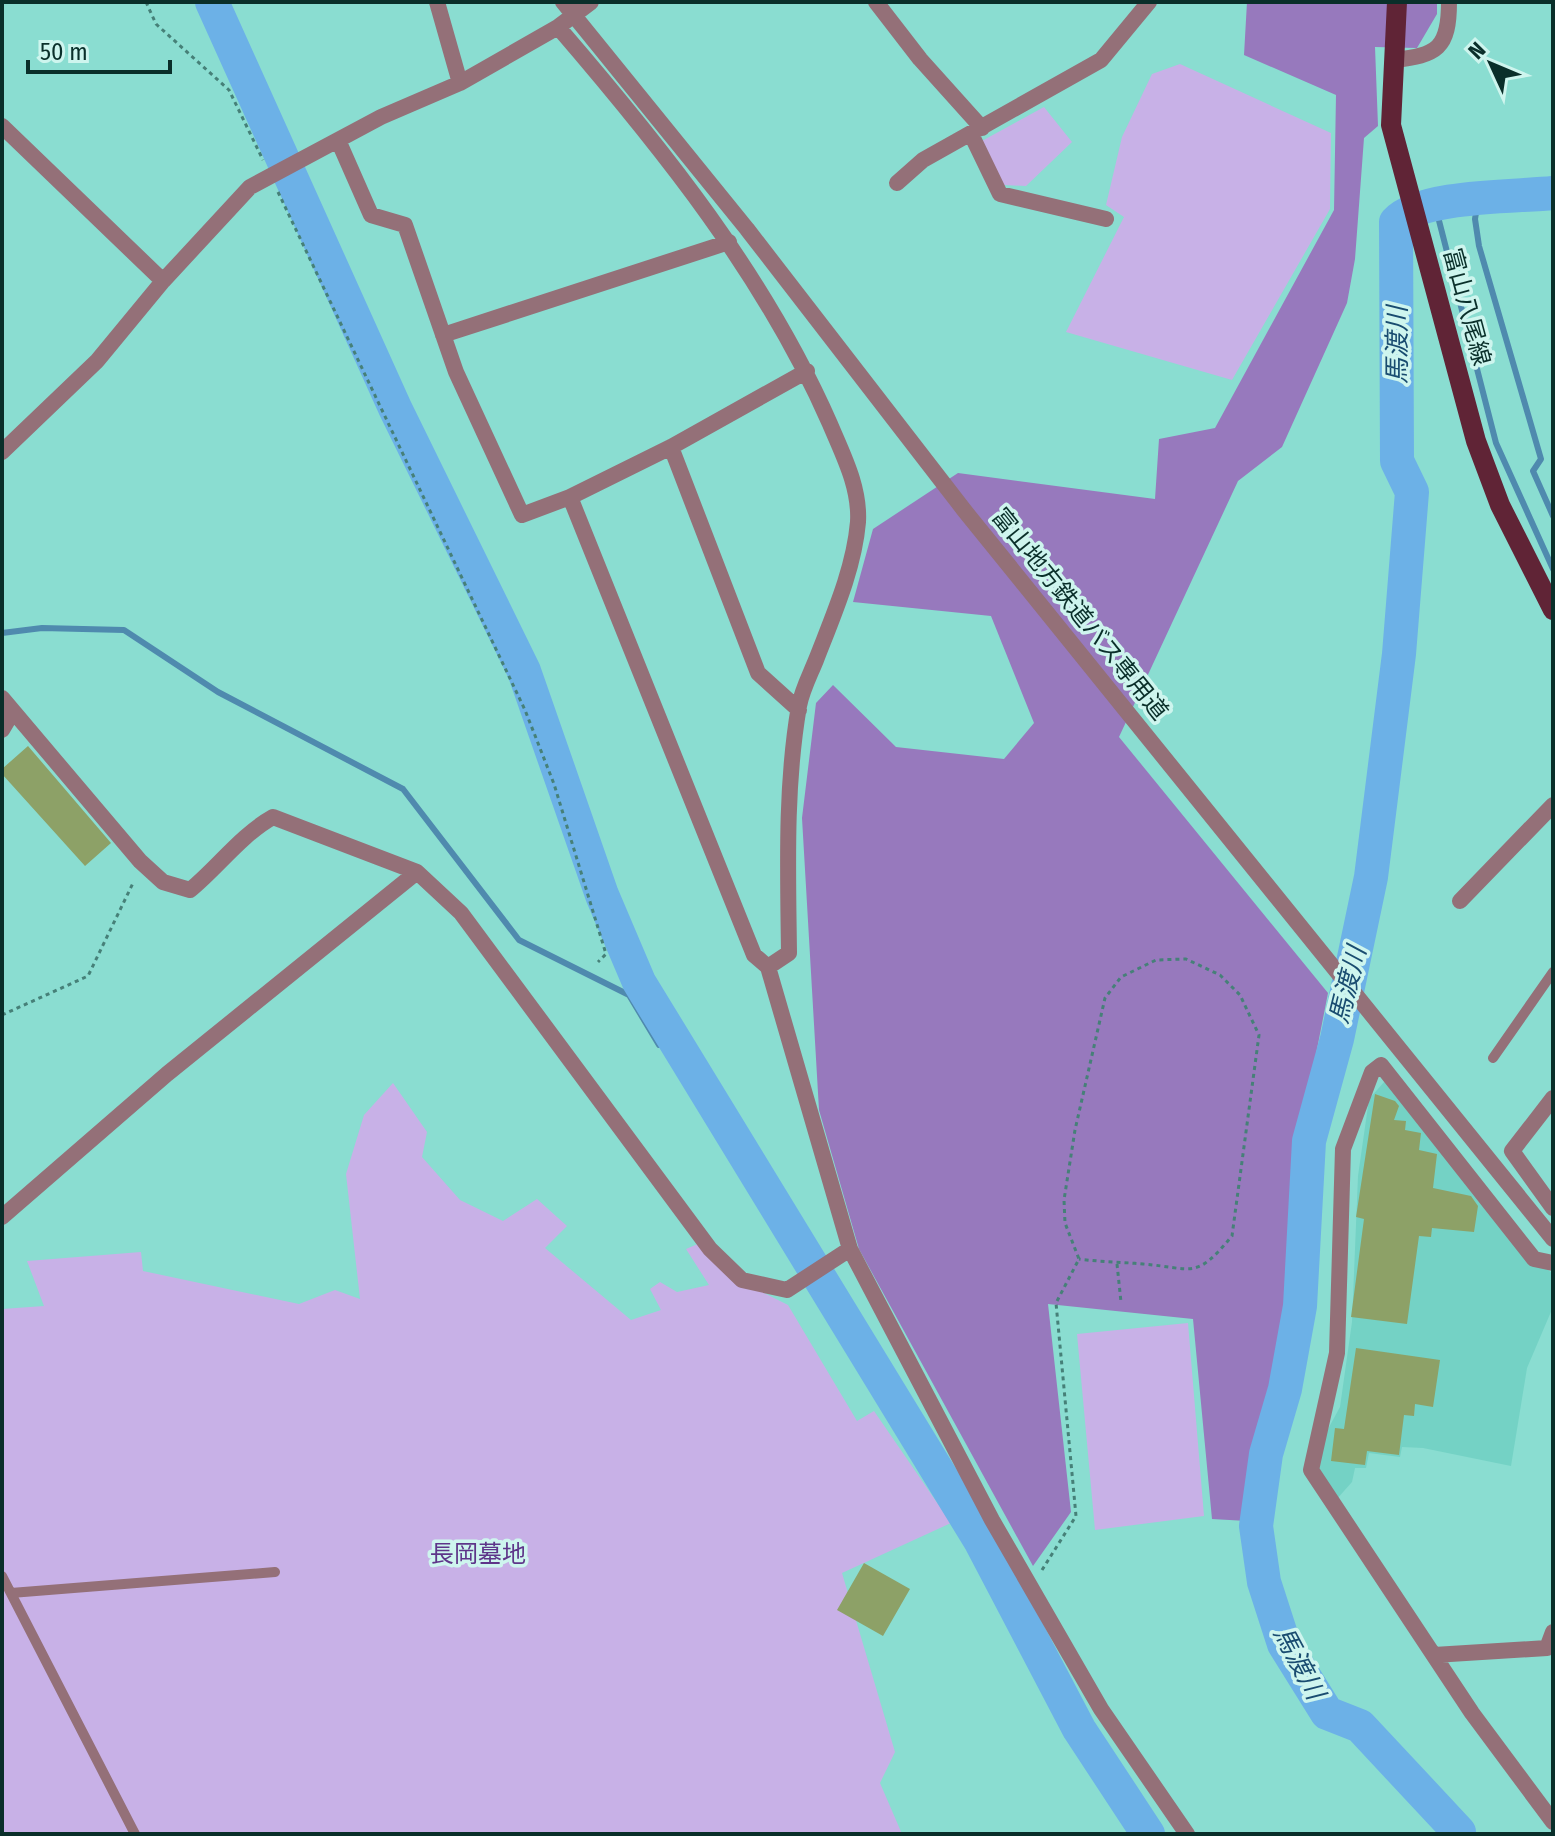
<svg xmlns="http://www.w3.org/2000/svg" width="1555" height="1836" font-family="'Fira Sans Condensed','Noto Sans JP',sans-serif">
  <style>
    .built { fill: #74d2c5 }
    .green { fill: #c8b1e7 }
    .forest { fill: #9779bd }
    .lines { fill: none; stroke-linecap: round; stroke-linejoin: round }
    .stream { stroke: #4f8aae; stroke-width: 6 }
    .river { stroke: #6cb1e7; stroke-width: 34 }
    .building { fill: #8da167 }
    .path { stroke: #468078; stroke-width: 3; stroke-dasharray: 4 4; stroke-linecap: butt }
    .service { stroke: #947078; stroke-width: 10 }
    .minor { stroke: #947078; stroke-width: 16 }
    .primary { stroke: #602436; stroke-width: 20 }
    .labels { text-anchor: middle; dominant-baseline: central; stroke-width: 7; stroke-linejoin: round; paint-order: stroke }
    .street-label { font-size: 24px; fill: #0a2f2a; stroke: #cef5ee }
    .park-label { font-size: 24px; fill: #5e3589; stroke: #cef5ee }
    .water-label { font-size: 26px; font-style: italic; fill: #194c70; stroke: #cef5ee }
  </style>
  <rect width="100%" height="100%" fill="#8addd1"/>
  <path class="built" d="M1385 1081 1534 1259 1553 1274V1307L1527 1368 1511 1466 1423 1448 1402 1447 1400 1457 1369 1453 1366 1468H1355L1352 1482 1328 1509 1315 1453 1340 1407 1352 1322 1358 1176 1369 1099Z"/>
  <path class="green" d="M1180 64 1331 133 1330 209 1232 380 1066 332 1124 217 1106 205 1122 137 1152 74Z
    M1044 107 1072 142 1026 186 1004 185 980 142Z
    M393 1083 427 1132 422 1157 460 1200 503 1221 537 1199 567 1226 545 1248 631 1320 661 1310 650 1289 660 1282 677 1292 709 1285 686 1249 700 1243 764 1293 788 1305 857 1421 874 1411 951 1523 842 1573 895 1752 880 1783 902 1834H2V1309L44 1306 27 1261 141 1252 143 1271 299 1304 335 1290 360 1299 346 1174 364 1115Z
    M1188 1323 1204 1516 1095 1530 1077 1334Z"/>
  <path class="forest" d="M1247 2H1437V14L1417 48 1375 47 1378 126 1364 138 1355 259 1347 303 1282 447 1238 481 1119 737 1328 993 1298 1146 1293 1290 1247 1521 1212 1519 1193 1319 1048 1304 1071 1512 1033 1566 859 1249 819 1110 802 818 816 703 833 685 896 747 1004 759 1034 723 991 616 853 602 873 529 958 473 1155 499 1159 439 1215 428 1334 210 1336 95 1244 55Z"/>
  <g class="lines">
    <path class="stream" d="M1478 200 1475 219 1479 246 1541 459 1533 471 1553 516
      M1435 205 1496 443 1553 569
      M2 633 42 628 124 630 218 692 403 789 519 940 629 995 659 1045 674 1037
      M1459 1832 1460 1834"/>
    <path class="river" d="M212 2 395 408 524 671 602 895 639 982 981 1542 1079 1729 1148 1834
      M1459 1832 1360 1726 1327 1713 1284 1644 1264 1582 1256 1526 1266 1454 1285 1389 1300 1306 1309 1141 1337 1039 1371 877 1399 654 1412 492 1397 461 1396 222C1420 195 1515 197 1553 193"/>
  </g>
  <path class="building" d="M28 746 111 843 85 866 2 774V769Z
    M1375 1094 1395 1101 1399 1106 1394 1120 1406 1121 1405 1130 1421 1133 1419 1150 1437 1154 1433 1188 1471 1196 1478 1206 1474 1232 1432 1228 1431 1237 1419 1236 1407 1324 1351 1317 1364 1219 1356 1217Z
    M1356 1348 1440 1360 1433 1407 1415 1404 1414 1416 1404 1415 1399 1455 1367 1451 1365 1465 1331 1461 1335 1428 1344 1429Z
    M864 1563 910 1589 883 1636 837 1610Z"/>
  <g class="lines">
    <path class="path" d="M146 2 156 24 229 90 263 160
      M278 192 525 710 554 784 606 954 598 962
      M2 1015 88 976 134 881
      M1117 1264 1121 1302
      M1042 1570 1076 1516 1056 1303 1079 1259 1065 1223 1064 1200 1075 1130 1105 998 1121 977 1156 960 1186 959 1220 975 1240 995 1259 1035 1232 1236C1195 1281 1193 1268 1143 1264 1122 1262 1101 1262 1079 1259"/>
    <path class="service" d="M1493 1058 1553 972
      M2 1576 135 1834
      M11 1593 275 1572"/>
    <path class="minor" d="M437 2 460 83
      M563 2 747 229 964 510 1553 1239
      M876 2 920 59 982 128
      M558 27C663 149 765 276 830 424 843 455 860 487 858 522 854 569 833 616 816 660 810 675 802 690 799 706 785 787 788 870 789 953L768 967
      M1394 60C1437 55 1449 49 1449 2
      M2 126 163 281
      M971 134 1000 194 1106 219
      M338 140 371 215 405 225 456 372 522 515 570 497
      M897 183 923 160 1101 60 1149 2
      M443 335 729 242
      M807 371 671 447 570 497 754 955 768 967 850 1249 992 1520 1101 1709 1187 1834
      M671 447 758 673 799 710
      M2 452 97 361 163 281 250 187 381 117 460 83 558 27 591 2
      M2 698 140 861 163 882 190 890C218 867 241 835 273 817L417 872 461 913 710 1249 742 1280 787 1290 850 1249
      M2 730 12 713
      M1460 901 1553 805
      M1553 1098 1512 1151 1553 1208
      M2 1217 167 1074 417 872
      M1553 1263 1534 1259 1381 1065 1372 1072 1343 1149 1337 1353 1311 1470 1472 1713 1553 1822
      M1434 1655 1547 1648 1553 1632"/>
    <path class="primary" d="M1397 2 1391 125 1476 441 1500 505 1553 610"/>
  </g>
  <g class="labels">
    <g class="street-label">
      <text transform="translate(1467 307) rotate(75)">富山八尾線</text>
      <text transform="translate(1080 614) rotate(51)">富山地方鉄道バス専用道</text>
    </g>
    <g class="park-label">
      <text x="478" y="1554">長岡墓地</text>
    </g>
    <g class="water-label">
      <text transform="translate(1397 345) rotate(-90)">馬渡川</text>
      <text transform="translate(1348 985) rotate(-76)">馬渡川</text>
      <text transform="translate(1299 1663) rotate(62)">馬渡川</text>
    </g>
  </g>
  <rect width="1555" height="1836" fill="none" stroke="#0a2f2a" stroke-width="8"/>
  <g transform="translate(1491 64) rotate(314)" stroke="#cef5ee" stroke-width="6" paint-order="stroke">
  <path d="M0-6L14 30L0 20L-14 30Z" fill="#0a2f2a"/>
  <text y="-12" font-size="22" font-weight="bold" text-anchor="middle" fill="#0a2f2a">N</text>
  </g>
  <path d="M28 60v12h142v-12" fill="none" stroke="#0a2f2a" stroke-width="4"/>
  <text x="40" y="60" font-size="24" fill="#0a2f2a" stroke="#cef5ee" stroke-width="6" paint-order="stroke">50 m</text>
</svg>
